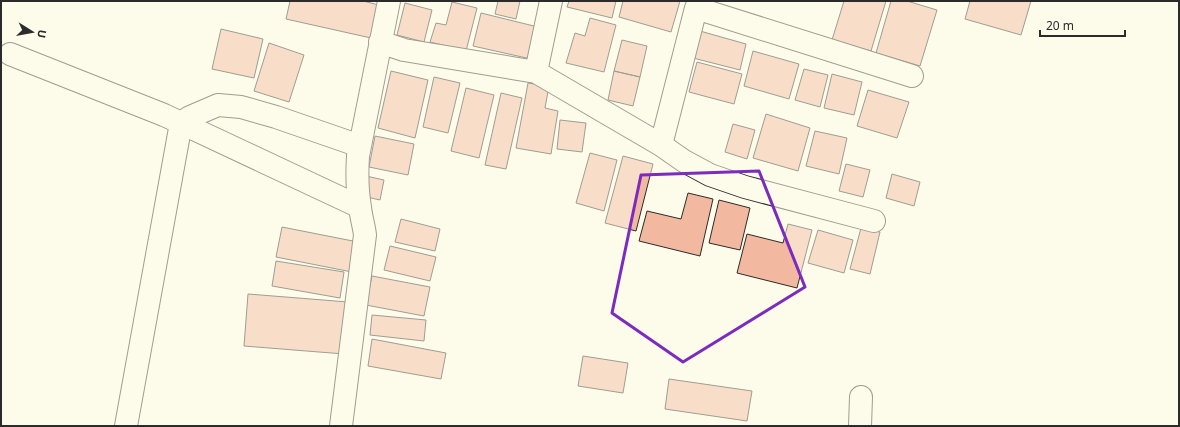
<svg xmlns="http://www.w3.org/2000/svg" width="1180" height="427" font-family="'Noto Sans',sans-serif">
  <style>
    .building { fill: #f2b8a0; stroke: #2b2b2b }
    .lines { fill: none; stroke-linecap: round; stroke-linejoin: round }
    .street-casing { stroke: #2b2b2b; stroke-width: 24 }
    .street { stroke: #fdfbea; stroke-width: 22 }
    .marked { fill: none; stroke: #7b2cbf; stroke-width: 3; stroke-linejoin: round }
  </style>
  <rect width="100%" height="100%" fill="#fdfbea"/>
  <path class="building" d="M290 1H363L379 5 371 38 286 19Z
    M498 1H520L516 19 495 14Z
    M569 1H616L612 18 567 7Z
    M623 1H680L671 32 619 17Z
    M844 1H886L871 51 832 40Z
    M891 1H907L937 10 920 66 876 53Z
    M970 1H1031L1021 35 965 19Z
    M452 2 477 8 466 51 430 42 436 23 446 25Z
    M405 3 432 10 424 42 397 35Z
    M481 13 538 27 531 59 473 46Z
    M590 18 616 25 604 72 566 63 575 33 585 36Z
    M221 29 263 39 254 78 212 69Z
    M700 31 746 44 740 70 693 58Z
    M622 40 647 46 640 77 614 71Z
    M269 43 304 55 289 102 254 91Z
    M753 51 799 64 789 99 744 86Z
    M697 62 742 74 734 104 689 92Z
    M804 69 828 75 820 107 795 100Z
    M391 71 428 80 415 138 378 128Z
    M614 71 640 77 633 106 608 100Z
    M832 74 862 82 854 115 824 108Z
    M434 77 460 83 448 133 423 127Z
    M528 83 549 86 545 108 558 111 551 154 516 148Z
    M466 88 494 95 479 158 451 151Z
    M868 90 909 102 897 138 857 126Z
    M501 93 522 98 506 169 485 165Z
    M766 114 810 128 798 171 753 158Z
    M560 120 586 123 582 152 557 149Z
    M733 124 755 130 747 159 725 152Z
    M815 131 847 138 839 174 806 166Z
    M375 136 414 144 408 175 369 167Z
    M590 153 617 160 604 211 576 203Z
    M623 156 653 164 636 231 605 223Z
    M846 164 870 170 863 197 839 191Z
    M892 174 920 182 914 206 886 198Z
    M366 176 384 180 380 200 362 196Z
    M688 193 713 199 700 256 639 241 647 211 681 219Z
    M719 200 750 208 740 250 709 243Z
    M401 219 440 229 435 251 395 242Z
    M788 224 812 230 797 288 737 273 747 234 783 243Z
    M282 227 358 242 352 272 276 257Z
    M861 228 880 232 870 274 850 269Z
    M818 230 853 240 844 273 808 263Z
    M390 246 436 257 430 281 384 270Z
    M276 261 344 272 340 298 272 286Z
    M372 276 430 287 424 316 366 305Z
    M248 294 348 302 344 354 244 346Z
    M372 315 426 320 424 341 370 335Z
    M372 339 446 353 441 379 368 366Z
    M583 356 628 363 623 393 578 386Z
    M669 379 752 391 747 421 665 409Z"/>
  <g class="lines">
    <defs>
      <path id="street" d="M380 42 404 50 536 72 551 1
        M10 54 164 115 360 207
        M536 72 661 145 684 161 710 175 745 187 874 221
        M661 145 696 8 912 76
        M126 426 181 123 190 117 218 105 241 107 276 117 360 146
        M341 426 365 235C364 226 361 217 360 207 357 190 357 172 358 156L389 1
        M860 426 861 397"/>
    </defs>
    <use href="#street" class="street-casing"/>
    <use href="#street" class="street"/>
  </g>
  <path d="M0 0H1180V427H0ZM759 171 805 287 683 362 612 313 641 175Z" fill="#fdfbea" fill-opacity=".55" fill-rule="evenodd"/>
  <path class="marked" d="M759 171 805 287 683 362 612 313 641 175Z"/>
  <rect width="1180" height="427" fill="none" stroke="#2b2b2b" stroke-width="4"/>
  <g transform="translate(32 32) rotate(101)" stroke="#fdfbea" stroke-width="3" paint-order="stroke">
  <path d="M0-3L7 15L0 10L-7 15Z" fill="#2b2b2b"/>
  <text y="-6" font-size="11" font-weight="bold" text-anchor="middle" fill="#2b2b2b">U</text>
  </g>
  <path d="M1040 30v6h85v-6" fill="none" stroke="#2b2b2b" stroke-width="2"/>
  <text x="1046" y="30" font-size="12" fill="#2b2b2b" stroke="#fdfbea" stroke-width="3" paint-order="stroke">20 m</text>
</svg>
